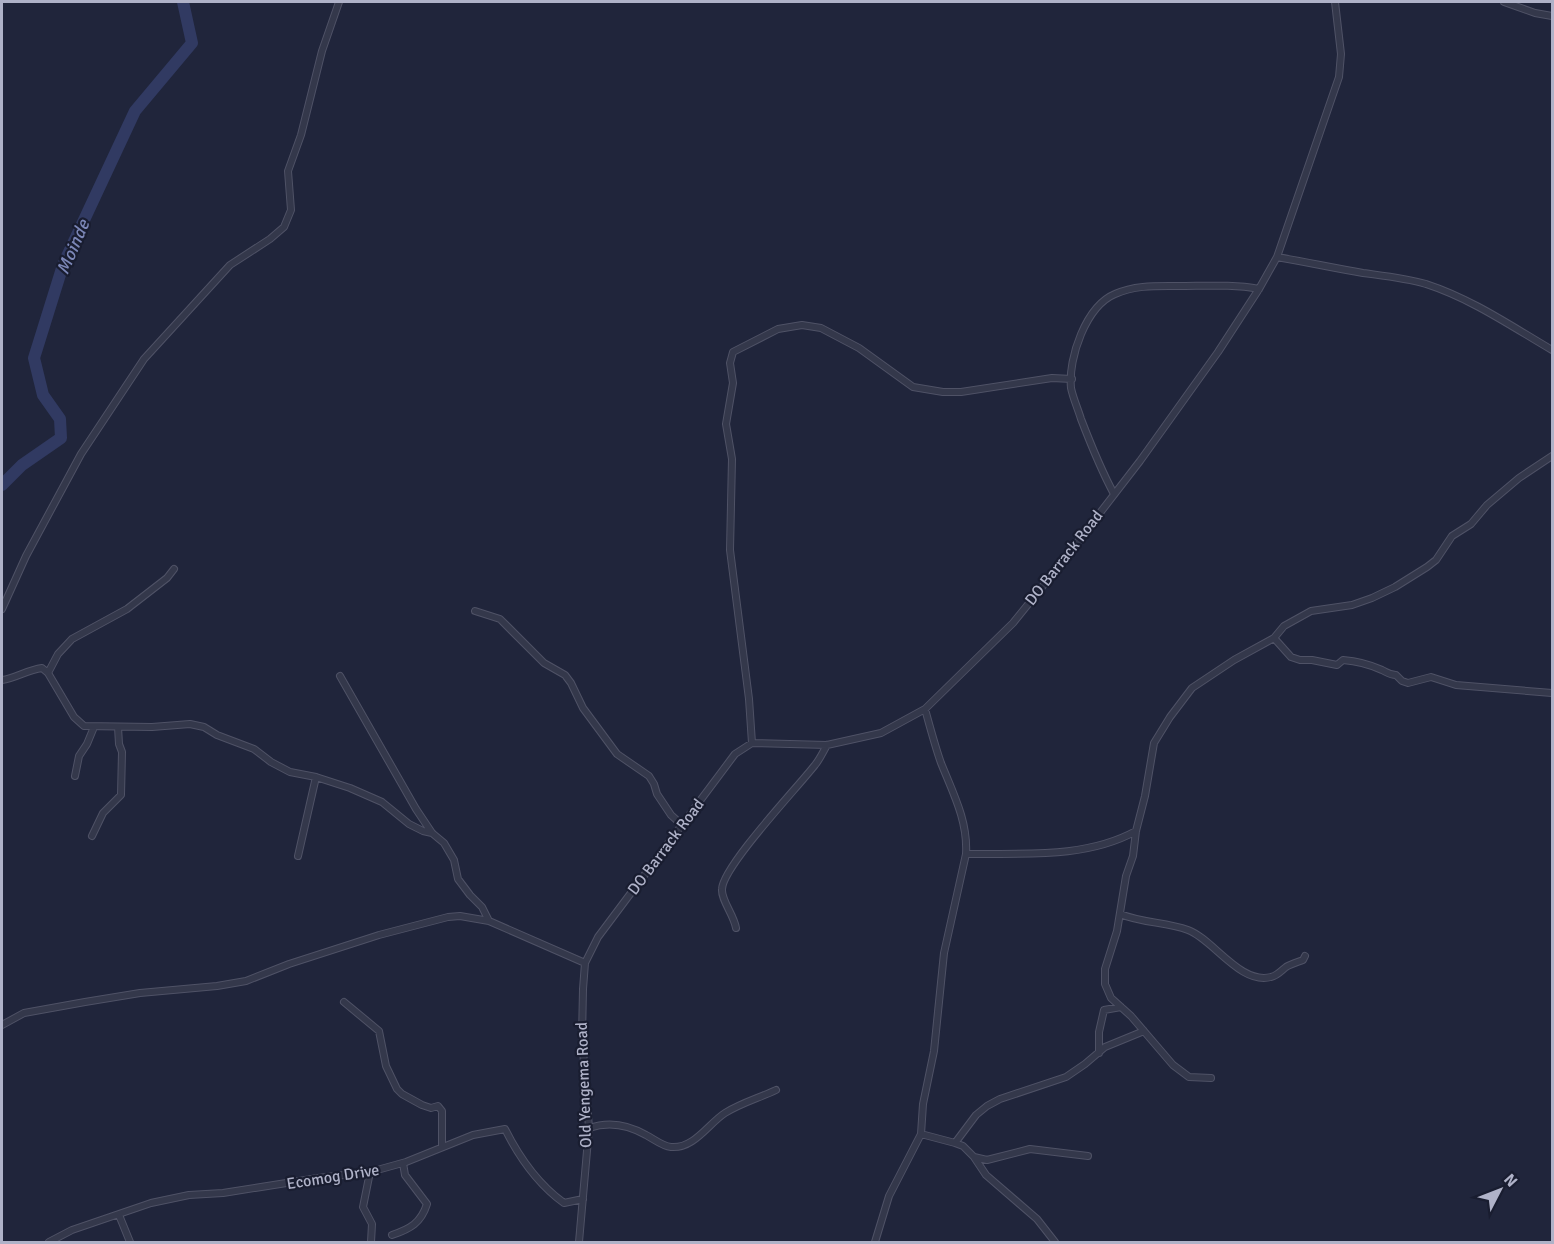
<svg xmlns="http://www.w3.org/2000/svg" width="1554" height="1244" font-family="Signika,sans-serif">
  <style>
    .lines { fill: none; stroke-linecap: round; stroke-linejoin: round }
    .river { stroke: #313a62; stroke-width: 12 }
    .street-casing { stroke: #4f5266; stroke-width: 8 }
    .street { stroke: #34384b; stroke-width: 6 }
    .labels { text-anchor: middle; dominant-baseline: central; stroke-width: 4.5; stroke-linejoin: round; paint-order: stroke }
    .street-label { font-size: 16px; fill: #afb2c8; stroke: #191d30 }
    .water-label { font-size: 18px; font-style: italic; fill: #7c87b7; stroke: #191d30 }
  </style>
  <rect width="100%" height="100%" fill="#20253b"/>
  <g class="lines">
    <path class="river" d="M2 485 22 465 61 438 60 419 43 395 34 358 63 265 135 111 192 43 183 2"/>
    <defs>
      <path id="street" d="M1504 2 1535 13 1552 16
        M1277 257 1339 77 1341 54 1335 2
        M1114 494C1101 470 1091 445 1081 419 1078 409 1073 398 1071 388 1068 358 1086 306 1115 294 1135 285 1156 286 1178 286 1205 286 1233 284 1259 289
        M2 609 26 556 81 454 144 359 230 265 270 239 284 227 291 210 288 171 301 135 322 51 339 2
        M475 611 500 619 544 663 565 675 571 683 583 708 617 754 649 776 654 784 657 794 671 815 682 825
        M1274 638 1291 657 1300 660H1312L1337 665 1343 660C1356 661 1371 665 1382 670 1388 673 1390 675 1396 675L1402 681 1408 683 1431 677 1456 685 1552 693
        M48 673 58 654 72 639 127 609 167 578 174 569
        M340 676 416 809 432 833 444 843 454 860 458 879 470 895 482 907 489 921
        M2 680C16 678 27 670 42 668L48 673 74 717 84 726 152 727 190 724 204 727 217 735 254 749 271 762 290 772 316 777 350 788 382 802 409 824 423 831 432 833
        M752 743 749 699 730 550 732 459 726 424 733 383 730 363 733 352 778 329 802 325 821 328 859 348 913 387 943 392H961L1052 378 1072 379
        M75 776 79 756 87 744 94 727
        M92 836 103 813 121 795 122 752 119 744 118 727
        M966 854C1022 853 1085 859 1136 831
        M298 856 316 777
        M1120 914C1142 923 1166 922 1188 930 1213 939 1240 985 1271 977 1277 976 1281 971 1286 967 1291 964 1298 962 1303 960L1305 956
        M736 928C734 915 721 900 722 889 723 866 798 787 815 765 820 759 823 752 827 745
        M344 1002 379 1031 386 1066 397 1089 402 1094 422 1105 431 1108 438 1106 442 1111V1147
        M2 1025 24 1013 85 1002 140 993 217 986 246 981 289 964 379 935 448 917 460 916 489 921 585 963
        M1099 1053V1032L1104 1010 1121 1007
        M1211 1078 1189 1077 1173 1065 1131 1016 1111 998 1105 984V969L1117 931 1126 876 1133 856 1136 831 1145 796 1154 743 1170 717 1192 688 1234 660 1274 638 1284 626 1311 611 1352 605 1372 598 1395 587 1427 567 1436 560 1452 536 1471 524 1487 505 1519 478 1552 456
        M589 1128C609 1121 627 1124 646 1135 654 1139 662 1146 671 1147 694 1149 708 1124 725 1113 741 1103 759 1098 776 1090
        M921 1134 955 1143 963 1146 974 1157 987 1160 1030 1149 1088 1156
        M955 1143 976 1115 987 1106 1000 1099 1066 1077 1085 1064 1105 1047 1144 1031
        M974 1157 986 1175 1037 1219 1055 1242
        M370 1172 363 1207 372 1224 371 1242
        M119 1215 130 1242
        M392 1235C410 1229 421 1223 427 1204L405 1175 403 1163
        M49 1242 72 1230 151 1203 189 1195 223 1193 318 1178 370 1172 406 1162 473 1135 505 1129C519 1157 539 1185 564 1203L583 1199
        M579 1242 589 1128 582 1037 583 989 585 963 598 937 735 754 752 743 827 745 881 733 925 709 1013 623 1059 566 1140 461 1218 352 1259 289 1277 257C1306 262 1334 268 1363 273 1385 276 1405 278 1426 284 1472 299 1511 326 1552 350
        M875 1242 889 1196 921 1134 923 1104 934 1051 944 953 966 854C968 821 953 793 941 763 935 746 930 727 925 709"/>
    </defs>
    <use href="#street" class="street-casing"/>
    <use href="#street" class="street"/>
  </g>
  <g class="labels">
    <g class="street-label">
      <text transform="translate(1064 558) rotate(-52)">DO Barrack Road</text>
      <text transform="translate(666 847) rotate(-53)">DO Barrack Road</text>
      <text transform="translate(584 1085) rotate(-92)">Old Yengema Road</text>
      <text transform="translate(333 1177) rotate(-9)">Ecomog Drive</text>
    </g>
    <g class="water-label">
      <text transform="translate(73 247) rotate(-67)">Moinde</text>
    </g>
  </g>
  <rect width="1554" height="1244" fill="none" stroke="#afb2c8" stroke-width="6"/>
  <g transform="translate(1500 1190) rotate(48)" stroke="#191d30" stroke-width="4.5" paint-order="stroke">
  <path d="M0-4.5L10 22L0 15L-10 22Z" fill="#afb2c8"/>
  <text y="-9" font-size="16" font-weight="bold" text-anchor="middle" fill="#afb2c8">N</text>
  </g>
</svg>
